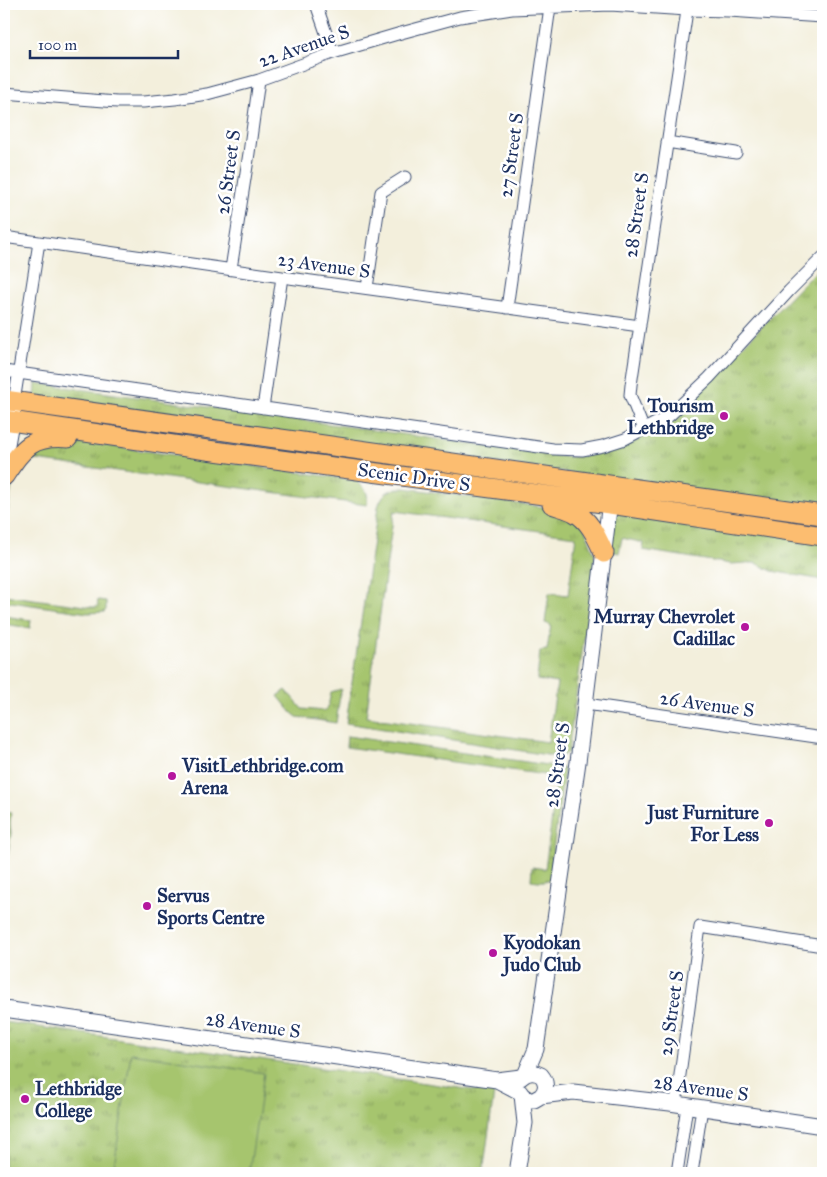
<svg xmlns="http://www.w3.org/2000/svg" width="827" height="1177" font-family="'IM FELL Great Primer',serif">
  <style>
    .grass { fill: url(#grass-tufts); stroke: #607a66; fill-rule: evenodd }
    .garden { fill: #a6c56e; stroke: #607a66 }
    .lines { fill: none; stroke-linecap: round; stroke-linejoin: round }
    .minor-casing { stroke: #3b4c71; stroke-width: 13 }
    .tertiary-casing { stroke: #3b4c71; stroke-width: 17 }
    .primary-casing { stroke: #3b4c71; stroke-width: 21 }
    .minor { stroke: #fff; stroke-width: 11 }
    .tertiary { stroke: #fff; stroke-width: 15 }
    .primary { stroke: #fcbd6f; stroke-width: 19 }
    .poi-dot { fill: #b5179e; stroke: #fff; stroke-width: 2 }
    .labels { text-anchor: middle; dominant-baseline: central; stroke-width: 5; stroke-linejoin: round; paint-order: stroke }
    .street-label { font-size: 19px; fill: #1b2f5e; stroke: #fff }
    .poi-label { font-size: 19px; font-weight: bold; fill: #1b2f5e; stroke: #fff; text-anchor: start }
  </style>
  <defs>
    <pattern id="grass-tufts" width="24" height="20" patternUnits="userSpaceOnUse" patternTransform="scale(1.25)"><rect width="24" height="20" fill="#a6c56e"/><path d="M3 7l-1-3M5 7V3M7 7l1-3M15 17l-1-3M17 17v-4M19 17l1-3" fill="none" stroke="#86a05e"/></pattern>
  </defs>
  <rect width="100%" height="100%" fill="#fff"/>
  <filter id="ink" filterUnits="userSpaceOnUse"><feTurbulence type="fractalNoise" baseFrequency=".02" numOctaves="2"/><feDisplacementMap in="SourceGraphic" scale="10" xChannelSelector="R" yChannelSelector="G"/><feConvolveMatrix kernelMatrix="1 2 1 2 8 2 1 2 1" color-interpolation-filters="sRGB"/></filter>
  <filter id="wash" filterUnits="userSpaceOnUse"><feTurbulence type="fractalNoise" baseFrequency=".0096" numOctaves="4" result="noise"/><feDisplacementMap in="SourceGraphic" scale="20" xChannelSelector="R" yChannelSelector="G"/><feGaussianBlur stdDeviation="1.12" result="paint"/><feColorMatrix in="noise" values="0 0 0 0 0 0 0 0 0 0 0 0 0 0 0 0 0 1.4 0 .05"/><feComposite in="paint" operator="in"/></filter>
  <g filter="url(#wash)">
    <rect width="100%" height="100%" fill="#f3efdc"/>
    <path class="grass" d="M823 268V508L35 399 36 383 537 453C548 454 558 457 568 457 597 456 625 448 650 434 658 429 665 424 673 418L807 280 818 270Z
      M65 440 355 480C365 488 369 491 367 505L36 460 27 462 24 466 23 472H14L6 523 4 522V491L23 454Z
      M405 488 550 508 583 524 595 555 594 568 568 752 560 757 346 723 378 507C383 492 389 489 405 488ZM394 511 576 536 568 595 549 593 545 623 551 625 547 650 540 651 537 680 557 683 548 742 366 717Z
      M610 504 823 536V580L772 571 756 563H746L731 564 643 550 644 543 622 538 619 553 604 550Z
      M4 595 92 607H97L98 600 106 601V610L104 612 88 613 4 601Z
      M4 616 31 620 30 628 4 624Z
      M341 689 336 723 297 717 292 713 278 696 286 690 302 709 325 711 328 707 331 692Z
      M347 736 561 767 564 771 551 865 556 867C553 883 544 882 531 880L532 867 545 869 557 780 547 778 546 775 346 747Z
      M4 812 11 813 10 823 11 834 8 855H4Z
      M4 1022 494 1093 483 1173H4Z"/>
    <path class="garden" d="M131 1053 264 1073 249 1173H113Z"/>
  </g>
  <g filter="url(#ink)">
    <g class="lines">
      <defs>
        <path id="minor" d="M316 4 333 53
          M4 93 117 102H143L175 99 207 94 259 80 333 53 401 33 460 17 512 9 610 5 687 10 729 11 823 17
          M667 142 736 153
          M4 237 282 277 640 326
          M231 269 249 153 259 80
          M367 288 381 192 405 177
          M507 308 550 7
          M4 371 553 449 582 450 603 446 625 439 669 416 709 378 789 291 823 257
          M14 402 39 242
          M263 408 282 277
          M644 430 630 395 631 385 688 4
          M586 704 823 738
          M676 1104 700 927 823 946
          M677 1173 687 1106
          M692 1173 702 1108"/>
        <path id="tertiary" d="M4 461 13 411
          M4 1009 497 1080 521 1077
          M525 1075 536 1049 578 762 611 493
          M521 1078C526 1072 533 1071 541 1075 547 1082 547 1089 541 1096
          M497 1080 520 1092 522 1095 529 1100H534L541 1096 573 1092 670 1103 823 1126
          M517 1173 525 1123 522 1095"/>
        <path id="primary" d="M4 400 823 515
          M4 420 207 450 610 504 823 536
          M4 476C23 448 31 435 68 438
          M552 504C559 507 567 508 574 512 590 520 597 538 604 553"/>
      </defs>
      <use href="#minor" class="minor-casing"/>
      <use href="#tertiary" class="tertiary-casing"/>
      <use href="#primary" class="primary-casing"/>
      <use href="#minor" class="minor"/>
      <use href="#tertiary" class="tertiary"/>
      <use href="#primary" class="primary"/>
    </g>
  </g>
  <g class="poi-dot">
    <circle cx="724" cy="416" r="5"/>
    <circle cx="745" cy="627" r="5"/>
    <circle cx="172" cy="776" r="5"/>
    <circle cx="769" cy="823" r="5"/>
    <circle cx="147" cy="906" r="5"/>
    <circle cx="493" cy="953" r="5"/>
    <circle cx="25" cy="1099" r="5"/>
  </g>
  <g class="labels">
    <g class="street-label">
      <text transform="translate(304 46) rotate(-19)">22 Avenue S</text>
      <text transform="translate(511 155) rotate(-82)">27 Street S</text>
      <text transform="translate(228 172) rotate(-82)">26 Street S</text>
      <text transform="translate(636 215) rotate(-82)">28 Street S</text>
      <text transform="translate(324 265) rotate(8)">23 Avenue S</text>
      <text transform="translate(414 477) rotate(8)">Scenic Drive S</text>
      <text transform="translate(707 704) rotate(8)">26 Avenue S</text>
      <text transform="translate(557 765) rotate(-82)">28 Street S</text>
      <text transform="translate(671 1013) rotate(-82)">29 Street S</text>
      <text transform="translate(253 1025) rotate(8)">28 Avenue S</text>
      <text transform="translate(701 1088) rotate(8)">28 Avenue S</text>
    </g>
    <g class="poi-label">
      <text x="714" y="405" text-anchor="end">Tourism<tspan x="714" dy="22">Lethbridge</tspan></text>
      <text x="735" y="616" text-anchor="end">Murray Chevrolet<tspan x="735" dy="22">Cadillac</tspan></text>
      <text x="182" y="765">VisitLethbridge.com<tspan x="182" dy="22">Arena</tspan></text>
      <text x="759" y="812" text-anchor="end">Just Furniture<tspan x="759" dy="22">For Less</tspan></text>
      <text x="157" y="895">Servus<tspan x="157" dy="22">Sports Centre</tspan></text>
      <text x="503" y="942">Kyodokan<tspan x="503" dy="22">Judo Club</tspan></text>
      <text x="35" y="1088">Lethbridge<tspan x="35" dy="22">College</tspan></text>
    </g>
  </g>
  <rect width="827" height="1177" fill="none" stroke="#fff" stroke-width="20"/>
  <path d="M30 50v8h148v-8" fill="none" stroke="#1b2f5e" stroke-width="2.5"/>
  <text x="38" y="50" font-size="15" fill="#1b2f5e" stroke="#ffffff" stroke-width="4" paint-order="stroke">100 m</text>
</svg>
